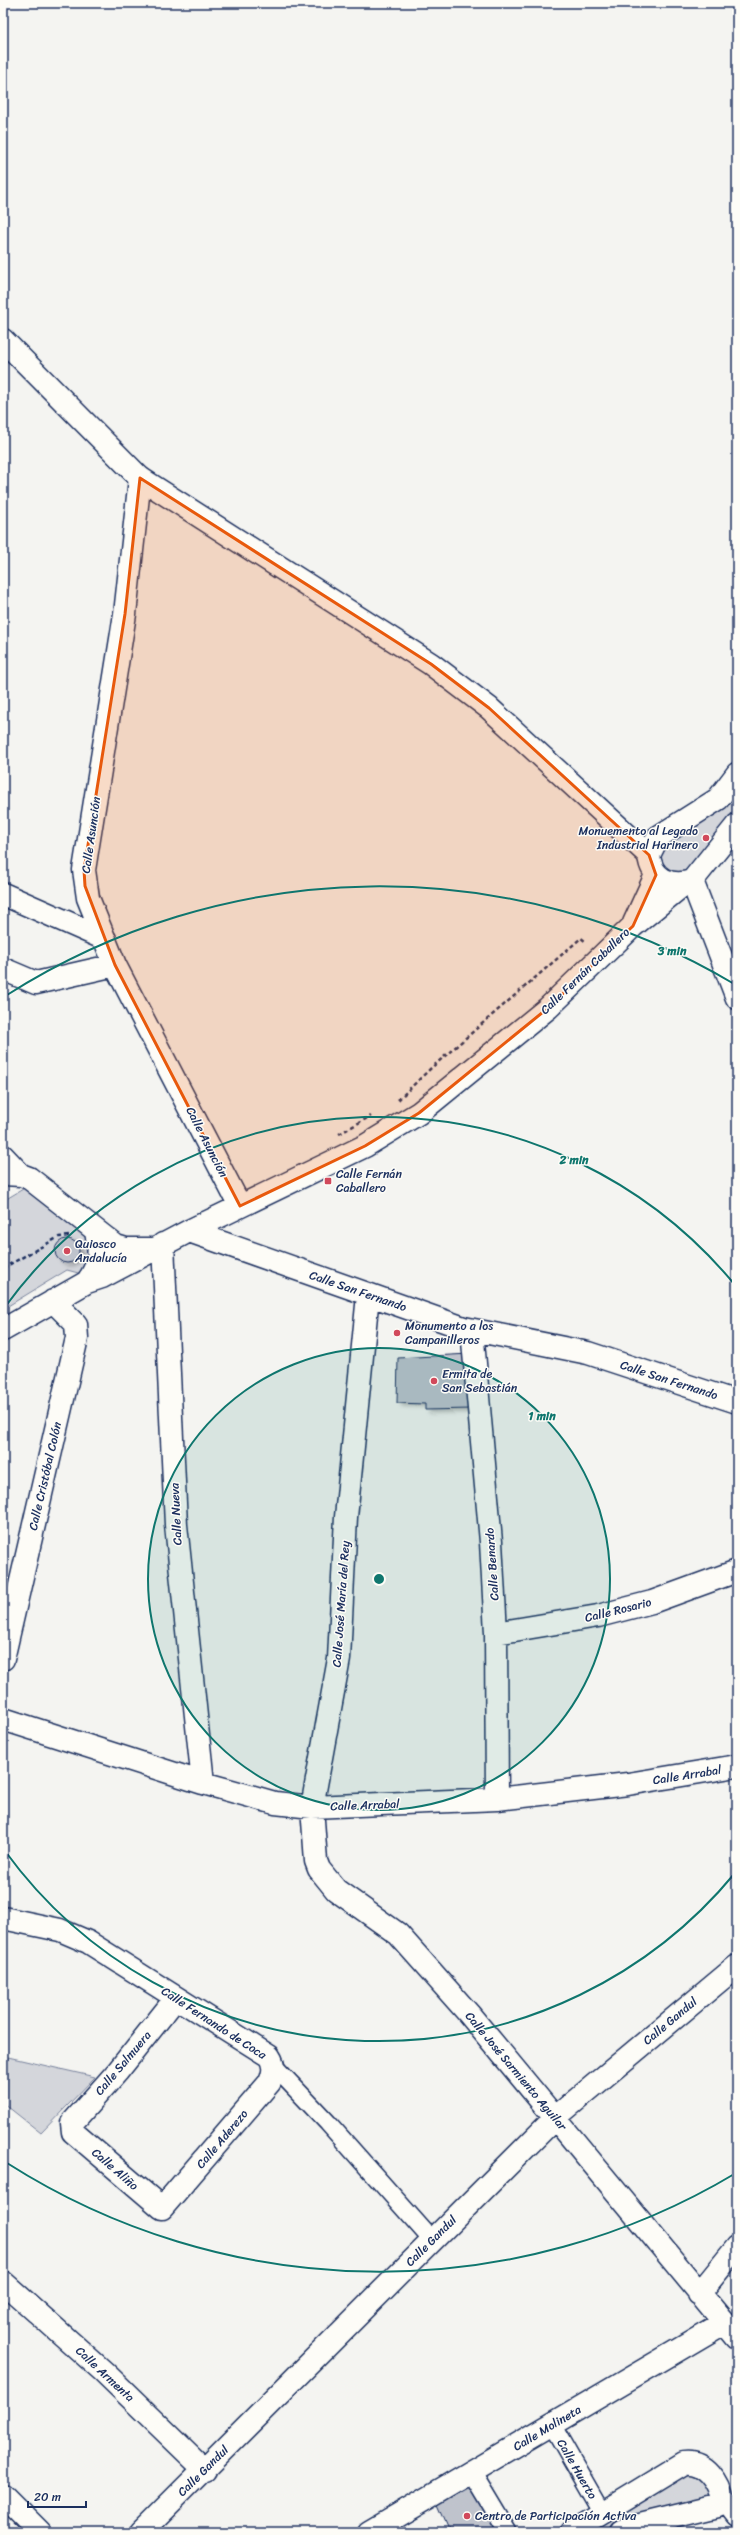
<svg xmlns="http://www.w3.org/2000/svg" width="740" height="2535" font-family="Sriracha,sans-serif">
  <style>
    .green { fill: #d4d6db; stroke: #78829c }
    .building { fill: #bfc3cc; stroke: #1b2f5e; filter: url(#shadow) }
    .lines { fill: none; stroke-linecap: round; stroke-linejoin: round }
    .pedestrian-casing { stroke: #1b2f5e; stroke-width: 20 }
    .minor-casing { stroke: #1b2f5e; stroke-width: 25 }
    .secondary-casing { stroke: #1b2f5e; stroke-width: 25 }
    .path { stroke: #1b2f5e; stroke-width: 2.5; stroke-dasharray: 4 3; stroke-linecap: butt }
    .pedestrian { stroke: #fdfcf7; stroke-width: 17 }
    .minor { stroke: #fdfcf7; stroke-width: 22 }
    .secondary { stroke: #fdfcf7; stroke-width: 22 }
    .marked { fill: #e8590c; fill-opacity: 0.2; stroke: #e8590c; stroke-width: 3; stroke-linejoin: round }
    .ring { fill: none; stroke: #0f766e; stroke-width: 2 }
    .poi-dot { fill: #d1495b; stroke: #fdfcf7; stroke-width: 1.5 }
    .labels { text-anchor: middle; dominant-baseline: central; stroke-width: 3; stroke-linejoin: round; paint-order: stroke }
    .poi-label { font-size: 12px; fill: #1b2f5e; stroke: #fdfcf7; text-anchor: start }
    .street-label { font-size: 12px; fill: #1b2f5e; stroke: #fdfcf7 }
    .centre { fill: #0f766e; stroke: #fdfcf7; stroke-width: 2 }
    .ring-label { font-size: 12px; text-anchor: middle; font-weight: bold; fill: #0f766e; stroke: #fdfcf7; stroke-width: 3; stroke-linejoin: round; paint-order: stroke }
  </style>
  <defs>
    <filter id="shadow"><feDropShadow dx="4.5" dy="2.5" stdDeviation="2" flood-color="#0004"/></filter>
  </defs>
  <rect width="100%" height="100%" fill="#f4f4f1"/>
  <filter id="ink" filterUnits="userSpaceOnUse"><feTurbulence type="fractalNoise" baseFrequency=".025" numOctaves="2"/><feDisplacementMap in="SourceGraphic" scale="8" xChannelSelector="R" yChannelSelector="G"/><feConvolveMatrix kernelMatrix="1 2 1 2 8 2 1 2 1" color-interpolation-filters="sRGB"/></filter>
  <g filter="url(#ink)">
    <path class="green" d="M737 786V815L692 873 667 872 660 857 661 845Z
      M28 1186 83 1231 93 1245 82 1274 67 1270 3 1309V1201Z
      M8 2057 95 2077 41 2133 3 2103Z
      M694 2467 715 2500 610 2532H578Z"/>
    <path class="building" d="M55 1251a12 12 0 1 1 24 0a12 12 0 1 1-24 0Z
      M469 1354 470 1409 425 1410V1404L397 1403 398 1358Z
      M470 2480 501 2532H450L436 2500Z"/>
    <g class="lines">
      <defs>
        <path id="pedestrian" d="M274 2066 328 2123 432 2240
          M552 2425 603 2514
          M472 2472 508 2532"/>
        <path id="minor" d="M140 478 125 614 84 870 88 898 115 965 240 1206
          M737 774 718 799 658 837 649 855C651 878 670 888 692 881L737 825
          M692 881 737 998
          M3 894 105 939
          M634 923 656 875
          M3 969 36 983 115 965
          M3 1156 21 1175
          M3 1174 21 1175 29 1178 116 1246 126 1249H153
          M189 1231 464 1328 588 1353 737 1402
          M163 1244 176 1525 203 1783
          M87 1282C99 1266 101 1252 96 1232
          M368 1295 346 1517 339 1659 312 1807 316 1861 319 1869 336 1890 398 1934 469 2014 737 2338
          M3 1330 87 1282 102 1277 189 1231 365 1146 419 1113 548 1008 633 926 684 884
          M472 1330 491 1542 496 1633 497 1799
          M496 1633 598 1616 652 1602 737 1571
          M3 1659 77 1338 76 1324 53 1301
          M3 1719 203 1783 275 1803 312 1807 497 1799 628 1784 737 1766
          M3 1918 60 1930 88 1942 269 2056C275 2065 274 2072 270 2082L162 2208 73 2132 72 2123 118 2071 176 1998
          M3 2282 104 2372 205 2470
          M699 2294 737 2247
          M3 2495 40 2532
          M723 2501 730 2506 737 2515
          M141 2532 556 2117 737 1966
          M369 2532 724 2323
          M571 2532 684 2463C705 2460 720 2482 723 2501L718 2506 635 2526 621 2532"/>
        <path id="secondary" d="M3 340 140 478 431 664 489 708 649 855"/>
      </defs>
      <use href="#pedestrian" class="pedestrian-casing"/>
      <use href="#minor" class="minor-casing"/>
      <use href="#secondary" class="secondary-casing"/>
      <path class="path" d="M398 1100 430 1069 581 938 586 942
        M339 1134 371 1116
        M3 1268 59 1237 69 1236"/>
      <use href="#pedestrian" class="pedestrian"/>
      <use href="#minor" class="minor"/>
      <use href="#secondary" class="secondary"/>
    </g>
  </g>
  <path class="marked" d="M140 478 431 664 489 708 649 855 656 875 633 926 548 1008 419 1113 365 1146 240 1206 115 965 85 886 84 870 125 614Z"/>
  <circle cx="379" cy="1579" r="231" fill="#0f766e" fill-opacity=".12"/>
  <g class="ring">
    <circle cx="379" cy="1579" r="231"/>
    <path d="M735 1873A462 462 0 0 1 5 1851M5 1307A462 462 0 0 1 735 1285"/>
    <path d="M736 2173A693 693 0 0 1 7 2163M7 995A693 693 0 0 1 736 985"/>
  </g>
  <g class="poi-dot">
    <circle cx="706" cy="838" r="4"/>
    <rect x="324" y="1177" width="8" height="8" rx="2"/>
    <circle cx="67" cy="1251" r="4"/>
    <circle cx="397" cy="1333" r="4"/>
    <circle cx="434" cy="1381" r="4"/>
    <circle cx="467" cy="2516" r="4"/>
  </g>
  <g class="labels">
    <g class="poi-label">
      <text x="698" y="831" text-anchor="end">Monuemento al Legado<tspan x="698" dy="14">Industrial Harinero</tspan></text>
      <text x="336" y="1174">Calle Fernán<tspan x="336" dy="14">Caballero</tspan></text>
      <text x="75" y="1244">Quiosco<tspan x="75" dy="14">Andalucía</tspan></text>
      <text x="405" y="1326">Monumento a los<tspan x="405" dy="14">Campanilleros</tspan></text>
      <text x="442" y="1374">Ermita de<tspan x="442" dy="14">San Sebastián</tspan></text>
      <text x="475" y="2516">Centro de Participación Activa</text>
    </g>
    <g class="street-label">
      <text transform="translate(91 835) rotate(-82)">Calle Asunción</text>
      <text transform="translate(585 971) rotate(-44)">Calle Fernán Caballero</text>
      <text transform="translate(207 1142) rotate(63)">Calle Asunción</text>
      <text transform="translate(358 1291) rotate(19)">Calle San Fernando</text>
      <text transform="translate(669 1380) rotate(18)">Calle San Fernando</text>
      <text transform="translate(45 1476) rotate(-77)">Calle Cristóbal Colón</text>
      <text transform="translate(176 1514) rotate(-93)">Calle Nueva</text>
      <text transform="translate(492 1564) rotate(-94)">Calle Benardo</text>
      <text transform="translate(341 1604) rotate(-86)">Calle José María del Rey</text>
      <text transform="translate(618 1610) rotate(-14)">Calle Rosario</text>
      <text transform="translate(687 1775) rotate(-9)">Calle Arrabal</text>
      <text transform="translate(365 1805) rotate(-2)">Calle Arrabal</text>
      <text transform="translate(670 2021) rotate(-40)">Calle Gandul</text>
      <text transform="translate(214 2023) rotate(33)">Calle Fernando de Coca</text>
      <text transform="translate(123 2063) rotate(-50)">Calle Salmuera</text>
      <text transform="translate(516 2071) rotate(50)">Calle José Sarmiento Aguilar</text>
      <text transform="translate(222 2139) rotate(-50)">Calle Aderezo</text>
      <text transform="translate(115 2169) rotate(41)">Calle Aliño</text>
      <text transform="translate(431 2241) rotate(-45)">Calle Gandul</text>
      <text transform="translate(105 2374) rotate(43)">Calle Armenta</text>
      <text transform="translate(547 2428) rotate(-31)">Calle Molineta</text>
      <text transform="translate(577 2469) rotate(60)">Calle Huerto</text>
      <text transform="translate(203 2471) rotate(-45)">Calle Gandul</text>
    </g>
  </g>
  <circle cx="379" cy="1579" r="6" class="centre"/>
  <g class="ring-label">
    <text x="672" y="955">3 min</text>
    <text x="574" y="1164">2 min</text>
    <text x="542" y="1420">1 min</text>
  </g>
  <rect width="740" height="2535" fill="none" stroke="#fdfcf7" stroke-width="16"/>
  <rect x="8" y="8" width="724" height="2519" fill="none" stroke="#1b2f5e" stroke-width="1.5" filter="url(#ink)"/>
  <path d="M28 2501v6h58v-6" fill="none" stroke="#1b2f5e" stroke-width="2"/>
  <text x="34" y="2501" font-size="12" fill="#1b2f5e" stroke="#fdfcf7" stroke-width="3" paint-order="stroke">20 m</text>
</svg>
